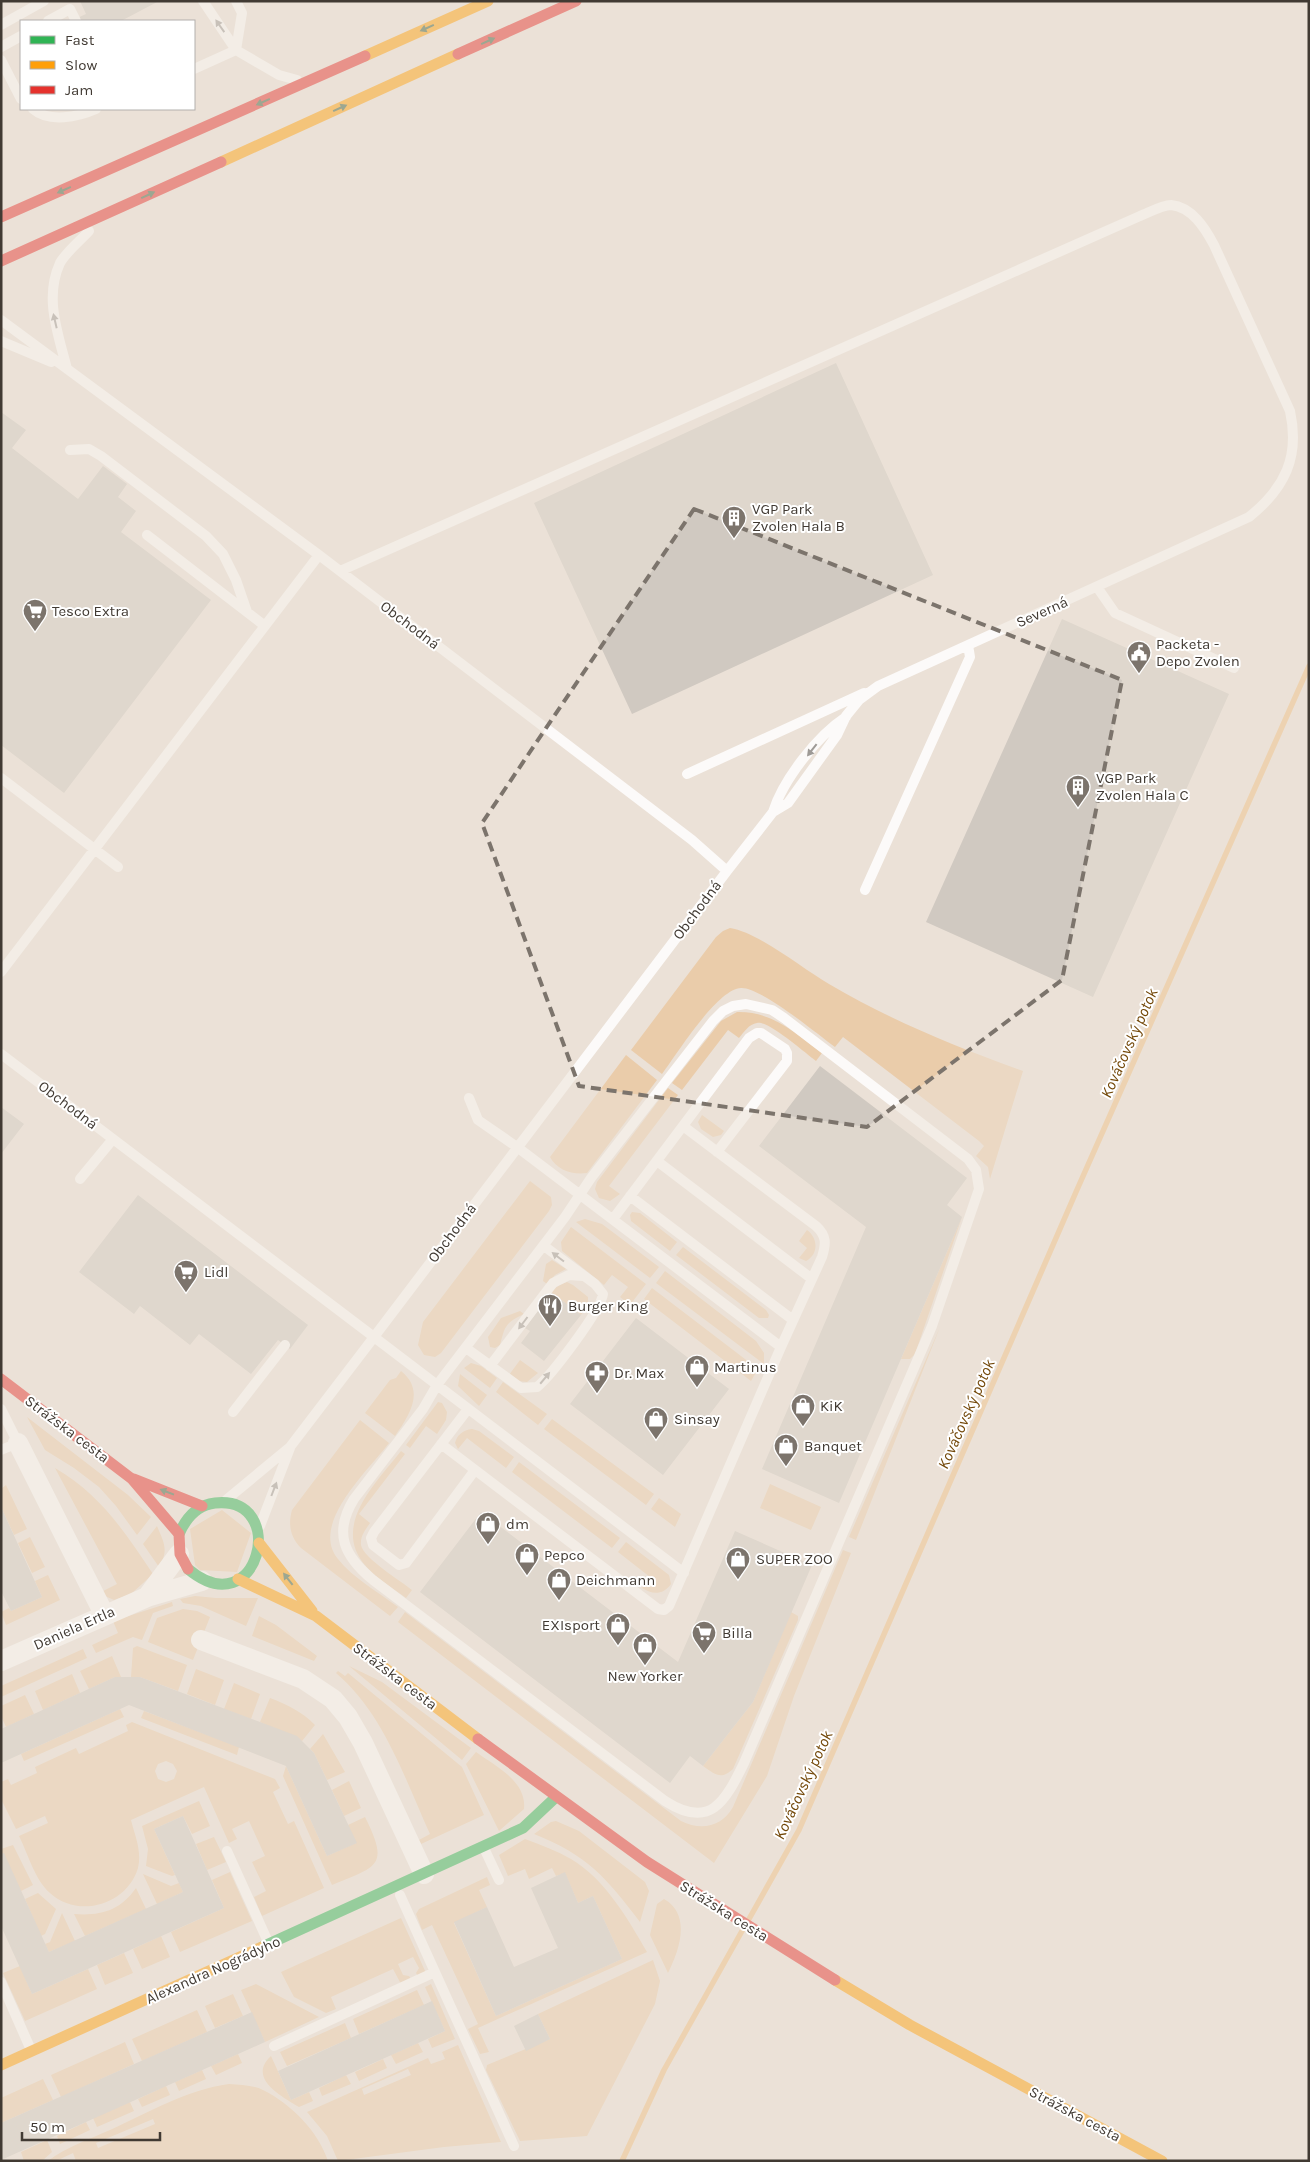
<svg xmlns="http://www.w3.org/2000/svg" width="1310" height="2162" font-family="Karla,sans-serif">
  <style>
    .green { fill: #eaccaa; fill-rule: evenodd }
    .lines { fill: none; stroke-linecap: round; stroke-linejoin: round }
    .stream { stroke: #f0bf84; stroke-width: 5.5 }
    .building { fill: #d0c9c1 }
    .lane { stroke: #fcfaf9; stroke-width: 10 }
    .street { stroke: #fcfaf9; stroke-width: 20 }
    .fast { stroke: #30b455; stroke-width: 11 }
    .slow { stroke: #ff9f0a; stroke-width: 11 }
    .jam { stroke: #e5322d; stroke-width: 11 }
    .oneway { fill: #9e9a96 }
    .oneway2 { fill: #3c5f3d }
    .marked { fill: none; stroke: #7c746c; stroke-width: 4; stroke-dasharray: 10 6; stroke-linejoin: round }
    .labels { text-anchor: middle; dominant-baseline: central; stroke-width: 4; stroke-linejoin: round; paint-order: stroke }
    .poi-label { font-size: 15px; fill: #413a33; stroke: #fff; text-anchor: start }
    .street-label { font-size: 15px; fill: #413a33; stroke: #fff }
    .water-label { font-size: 16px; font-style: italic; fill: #734809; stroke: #fff }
  </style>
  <rect width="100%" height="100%" fill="#ebe1d7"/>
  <path class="green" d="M730 928C758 932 803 969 829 984 890 1020 956 1047 1023 1071L990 1179 988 1167 976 1156 984 1146 979 1141 843 1037 835 1047C817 1034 761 987 741 988 717 989 677 1054 662 1074L631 1050 716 937 723 931Z
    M737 1012C772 1011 795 1033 822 1053L816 1061C805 1053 768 1020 757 1023 749 1024 744 1032 739 1038L728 1030 682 1090 672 1083 721 1021Z
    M626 1055 657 1080 587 1173C572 1175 557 1170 550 1157Z
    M668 1088 678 1095 609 1186 620 1194 610 1201 599 1198 595 1189 597 1182Z
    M702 1115 724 1131 721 1135 713 1137 701 1129 698 1122Z
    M530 1181 551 1197 552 1205 549 1211 441 1353 435 1357 424 1355 418 1345 423 1322Z
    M632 1212 640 1213 677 1242 670 1251 631 1221 630 1215Z
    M962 1217 915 1354 910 1359H901Z
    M585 1219 602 1224 659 1267 650 1278 576 1222Z
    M571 1227 646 1284 630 1305 620 1297 628 1287 612 1275 604 1285 562 1251 561 1242Z
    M807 1230C818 1238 819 1254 806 1261L799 1258 807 1248 799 1241Z
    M683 1247 766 1310 769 1315 768 1318H759L676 1255Z
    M552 1260 566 1269 555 1275 547 1284 543 1281 546 1264Z
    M665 1271 756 1341 764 1353V1364L656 1283Z
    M567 1282 573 1285 588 1297V1305L581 1315 551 1292 559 1285Z
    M652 1288 758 1369 751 1381 644 1299Z
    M520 1311 524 1314C505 1323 505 1326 500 1345L495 1348 490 1347 488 1337 501 1318Z
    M940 1327 856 1540 849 1537Z
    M520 1360 538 1373 527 1382 518 1381 509 1375Z
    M471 1363 481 1366 497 1378 490 1388 464 1368Z
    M401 1371C426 1391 409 1416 395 1436L365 1413 390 1380 396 1378Z
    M460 1374 487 1395 479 1406 458 1386Z
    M503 1382 547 1414 538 1425 496 1392Z
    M438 1402 442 1403 447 1412 446 1420 437 1434 426 1426 410 1448 406 1445Z
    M27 1417 128 1495 151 1517 137 1535 116 1506 99 1487 74 1468 45 1450Z
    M552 1419 654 1494 646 1505 544 1429Z
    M360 1420 389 1443C369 1470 309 1524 338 1559 353 1578 378 1592 398 1607L390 1616 301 1548C290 1537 288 1524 292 1510Z
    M472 1429 479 1431 514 1457 506 1468 467 1438 458 1449 455 1443C457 1435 463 1430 472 1429Z
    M401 1451 405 1454 359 1514 370 1523C366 1529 360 1536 361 1545 363 1558 401 1581 412 1590L406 1598C393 1588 375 1578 364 1564 332 1524 377 1482 401 1451Z
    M519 1462 620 1538 612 1548 512 1472Z
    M55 1468C101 1495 124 1531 153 1574L131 1594 114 1600 105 1596 103 1591 117 1584Z
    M770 1484 821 1507 811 1530 760 1508Z
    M6 1485 27 1529 14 1535 1 1507V1489Z
    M659 1498 681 1514 675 1527 651 1509Z
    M222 1510 251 1533 237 1572 200 1570 195 1565 190 1529Z
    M157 1526C164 1543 169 1550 159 1567L143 1544Z
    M30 1537 45 1567 32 1573 18 1543Z
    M626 1542 669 1575 671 1584C663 1595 653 1595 642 1588L650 1577 618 1552Z
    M843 1550 851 1553 794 1696 767 1776 714 1863 398 1622 405 1612 681 1821C701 1831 722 1827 733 1807Z
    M48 1575 60 1600 6 1625 1 1612 9 1608 11 1611 42 1597 35 1581Z
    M195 1596 216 1598H258L246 1626 201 1606 183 1603 180 1599Z
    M172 1602 173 1606 153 1613 142 1640 133 1637 96 1653 92 1645 118 1633 113 1621Z
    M183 1609 197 1611 210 1617 193 1660 148 1642 157 1618Z
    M791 1612 798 1616V1620L733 1769C721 1780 716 1775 703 1766L753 1702Z
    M259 1616 276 1625 317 1656 314 1661 252 1636Z
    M137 1646 187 1665 178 1691 140 1677H131L133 1648Z
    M83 1649 87 1658 1 1697V1686Z
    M112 1656 121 1677H115L89 1689 80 1671Z
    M349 1666 382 1682 471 1748 462 1760Z
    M196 1669 224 1680 215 1705 187 1694Z
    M338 1671 345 1676 348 1673 462 1767 484 1815 421 1844 419 1840 430 1834C404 1777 384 1714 336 1673Z
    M72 1674 80 1693 43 1710 35 1691Z
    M234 1683 260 1694 251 1719 224 1709Z
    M25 1695 34 1714 6 1727 1 1716V1706Z
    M270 1698C288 1705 301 1711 315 1725L302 1741 260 1722Z
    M120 1709 124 1717 24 1761 21 1754Z
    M144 1711 239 1747 237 1755 141 1718Z
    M132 1722 275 1779 280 1788 273 1792 288 1824 294 1821 324 1888 262 1916 254 1897 266 1891 252 1862 265 1856 249 1821 232 1829 237 1839 229 1843 204 1787 131 1820C135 1836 142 1851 138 1868 127 1905 78 1919 50 1893 35 1880 28 1854 19 1836L48 1823 45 1816 16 1829 1 1799V1782L8 1779 11 1785 37 1773 35 1767 76 1748 79 1754 128 1731 126 1725ZM166 1761 173 1764 177 1771 174 1779 166 1782 158 1779 155 1771 158 1764Z
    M323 1734 345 1772 327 1780 314 1753 310 1749Z
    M476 1752C495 1766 527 1781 524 1809L499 1831 466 1764Z
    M286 1766 327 1856 356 1843 348 1825 365 1817C390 1867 377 1866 332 1885L283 1776Z
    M349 1781 361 1808 344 1816 332 1790Z
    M199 1801 210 1826 192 1834 183 1816 154 1829 175 1875 172 1876 146 1866 148 1849 142 1826Z
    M556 1821 579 1831 645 1882 649 1891 640 1922C606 1877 587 1855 534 1834L551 1822Z
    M214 1837 226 1862 207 1870 196 1844Z
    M525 1839C541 1845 557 1851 571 1859 605 1879 628 1919 647 1952L478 2028 489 2052 480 2054 468 2029 478 2024 432 1925 422 1930 416 1914 419 1909 487 1877 490 1885 479 1890 487 1907 454 1923 496 2016 622 1959 593 1896 578 1903 565 1873 556 1876 552 1868 529 1879 525 1869 508 1876 499 1855Z
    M13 1845 33 1885 21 1891 1 1854V1849Z
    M230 1872 252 1921 180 1952 171 1932 224 1908 212 1880Z
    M143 1874 171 1886 179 1883 183 1892 157 1904Z
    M136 1888 146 1909 85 1936 74 1914C100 1916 120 1911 136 1888Z
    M38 1893 56 1909 45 1934 41 1936 25 1899Z
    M664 1899C692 1915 679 1951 668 1973L650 1935 657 1904Z
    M62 1913 75 1941 49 1952 45 1944 50 1942Z
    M401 1918 426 1973 418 1976 416 1973 419 1968 413 1957 398 1964 403 1975 409 1976 411 1979 401 1984 393 1969 331 1997 336 2009 326 2013 294 1997 281 1972Z
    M161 1936 170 1957 142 1969 133 1949Z
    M124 1953 133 1973 105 1985 97 1965Z
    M653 1960 660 1981 655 2004 587 2136 520 2141 486 2070 487 2065 550 2039 538 2014Z
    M20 1966 32 1994 88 1969 97 1989 25 2021 3 1973Z
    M256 1984 319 2017 265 2042 241 1990Z
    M431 1984 455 2039 432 2048 428 2039 445 2031 425 1987Z
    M417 1990 424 2005 359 2034 353 2019Z
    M233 1994 243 2016 215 2028 205 2006Z
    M197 2010 207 2032 142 2061 132 2039Z
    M345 2023 351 2038 287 2066 280 2052Z
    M125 2042 134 2064 61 2097 51 2075Z
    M418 2043 423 2052 396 2064 391 2055Z
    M458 2045 501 2142 444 2147 338 2161 327 2136 307 2112 428 2058 431 2064 445 2059 442 2052ZM408 2069 411 2075 364 2095 362 2089Z
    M238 2054 242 2063 216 2075 211 2066Z
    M271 2056 291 2100 309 2092 313 2101 299 2107C281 2096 247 2078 271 2056Z
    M383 2059 387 2068 359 2081 355 2072Z
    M202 2070 206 2079 179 2091 175 2082Z
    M346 2075 351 2084 322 2096 319 2088Z
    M43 2079 53 2100 1 2123V2098Z
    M229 2084C240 2085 253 2085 263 2090 291 2104 318 2131 328 2161H76L73 2153 56 2161H48C66 2147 90 2139 110 2130 148 2113 188 2089 229 2084ZM153 2119 155 2124 98 2148 96 2143Z
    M166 2086 170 2095 142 2107 138 2099Z
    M130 2102 134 2111 97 2127 93 2118Z
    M86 2122 90 2130 60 2144 57 2136Z
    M47 2140 52 2152 42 2161H24L21 2152Z"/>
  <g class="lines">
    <path class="stream" d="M749 1919 799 1830 1076 1192 1309 666
      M622 2161 664 2070 742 1931"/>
  </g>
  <path class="building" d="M80 1H159L121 21H71L86 14Z
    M836 363 933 575 632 714 534 503Z
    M1 412 26 430 12 448 78 499 103 466 127 484 118 497 136 511 121 532 211 600 64 793 1 745Z
    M1062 619 1229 694 1093 997 926 922Z
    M820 1066 967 1178 947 1205 962 1217 839 1503 762 1469 866 1227 759 1146Z
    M1 1107 24 1124 1 1154Z
    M138 1195 308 1325 290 1349 278 1340 251 1374 199 1334 190 1345 140 1306 134 1314 79 1272Z
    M551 1292 581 1315 544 1361 521 1343 530 1331 525 1328Z
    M636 1318 729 1389 663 1475 570 1404Z
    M1 1507 42 1597 11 1611 1 1591Z
    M481 1512 678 1662 735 1531 812 1565 753 1702 703 1766 690 1756 670 1783 420 1592Z
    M115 1677H140L297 1736 314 1753 357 1843 327 1856 286 1766 129 1705 1 1763V1729Z
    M183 1816 224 1908 32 1994 1 1926V1854L4 1853 49 1952 183 1892 154 1829Z
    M565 1872 578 1903 593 1896 622 1959 496 2016 454 1922 487 1907 514 1967 558 1948 531 1888Z
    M432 2001 445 2031 291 2100 278 2071Z
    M252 2012 265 2042 1 2160V2123Z
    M538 2014 550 2039 526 2051 514 2026Z"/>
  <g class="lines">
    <path class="lane" d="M203 1 236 50 279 75 297 80
      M236 1 242 13 236 50
      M48 21 70 9 76 21
      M1 25 44 1
      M1 47 21 36
      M1 60 21 99
      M194 69 236 50
      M33 109C49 123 78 117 96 109
      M1 320 319 555 692 840 727 871 374 1337 684 1573
      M1 341 51 362
      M67 369C58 333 44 298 60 263 66 252 80 241 89 231
      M70 450 89 449 101 456 206 536 223 554 236 580 247 612
      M147 535 265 626
      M340 571 1140 216C1148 213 1162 205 1171 205 1192 207 1205 228 1214 245L1290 411C1300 457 1285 488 1249 517L878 686 859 700 846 716 837 735 788 803 773 812 727 871
      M1097 587 1115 613 1234 668
      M687 774 864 693
      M1 778 118 867
      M773 812C783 780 817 736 846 717
      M865 890 970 657 968 645
      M1 972 319 555
      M746 1004 772 1010 784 1018 968 1159 976 1170 979 1189 932 1326 744 1763C725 1802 710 1830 665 1801L373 1580C344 1556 333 1533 354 1499L423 1409 437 1385 565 1217 591 1178 713 1021 723 1011 733 1006Z
      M1 1054 374 1337 290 1447 226 1500
      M469 1098 478 1120 517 1147 781 1347
      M657 1161 812 1279
      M80 1179 113 1139
      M630 1196 793 1320
      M613 1219 749 1038 757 1033H761L785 1049 787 1053V1061L717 1152
      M466 1348 521 1388 537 1387C551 1376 601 1310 603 1294L595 1284 544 1246
      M490 1366 553 1283 569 1275 583 1276
      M1 1409 18 1443 1 1450
      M468 1409 374 1532 371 1538 373 1545 399 1565 406 1563 475 1470
      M233 1412 285 1345
      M441 1444 658 1609 664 1610 669 1606 781 1347 822 1257C826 1244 827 1236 816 1226L683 1126
      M260 1526 290 1448
      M484 1848 499 1880
      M227 1851 269 1944
      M400 1895 514 2146
      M1 1982 31 2050
      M274 2046 435 1972"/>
    <path class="street" d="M18 1443 104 1614
      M147 1597 179 1554
      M201 1640 303 1679 333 1699 348 1717 363 1743 424 1874
      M1 1661 147 1597 202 1581"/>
    <path class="fast" d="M179 1534C186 1518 197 1505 215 1503 290 1495 259 1628 188 1569
      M262 1947 523 1828 556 1797"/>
    <path class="slow" d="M365 56 488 1
      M221 162 458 54
      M259 1543 312 1611
      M238 1579 316 1616 478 1739
      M835 1980 910 2025 1162 2161
      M1 2065 262 1947"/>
    <path class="jam" d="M458 54 576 1
      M1 217 365 56
      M1 261 221 162
      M1 1379 132 1479 179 1534 180 1554 188 1569
      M134 1479 202 1506
      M478 1739 647 1862 835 1980"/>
  </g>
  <defs><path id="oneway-solid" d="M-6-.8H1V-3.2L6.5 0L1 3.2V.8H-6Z" transform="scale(1.25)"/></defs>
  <g class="oneway">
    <use href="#oneway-solid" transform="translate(220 26) rotate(-125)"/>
    <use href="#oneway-solid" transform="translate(55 321) rotate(-103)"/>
    <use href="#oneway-solid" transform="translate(812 750) rotate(128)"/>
    <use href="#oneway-solid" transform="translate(558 1257) rotate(-143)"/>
    <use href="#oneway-solid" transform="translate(523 1323) rotate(127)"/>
    <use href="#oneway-solid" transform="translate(545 1378) rotate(-50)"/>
    <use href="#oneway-solid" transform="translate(274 1489) rotate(-69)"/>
  </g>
  <g class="oneway2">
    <use href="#oneway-solid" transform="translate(427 28) rotate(156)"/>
    <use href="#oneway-solid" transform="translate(488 41) rotate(-24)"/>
    <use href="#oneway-solid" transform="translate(263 102) rotate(156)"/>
    <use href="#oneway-solid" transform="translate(340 108) rotate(-24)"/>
    <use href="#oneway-solid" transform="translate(64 190) rotate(156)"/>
    <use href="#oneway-solid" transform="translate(148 195) rotate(-25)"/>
    <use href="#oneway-solid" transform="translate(167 1492) rotate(-159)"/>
    <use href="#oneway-solid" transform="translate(288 1579) rotate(-128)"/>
  </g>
  <path d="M0 0H1310V2162H0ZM694 509 1122 680 1062 980 867 1127 579 1086 482 823Z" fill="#ebe1d7" fill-opacity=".55" fill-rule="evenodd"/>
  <path class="marked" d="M694 509 1122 680 1062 980 867 1127 579 1086 482 823Z"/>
  <defs>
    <symbol id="building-pin" viewBox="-11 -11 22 30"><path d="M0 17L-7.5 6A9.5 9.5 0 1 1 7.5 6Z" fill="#7c746c" stroke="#fff"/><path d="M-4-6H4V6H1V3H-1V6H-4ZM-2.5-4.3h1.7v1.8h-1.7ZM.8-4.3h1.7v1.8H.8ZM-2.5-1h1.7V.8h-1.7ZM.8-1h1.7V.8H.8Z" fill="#fff"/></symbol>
    <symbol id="supermarket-pin" viewBox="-11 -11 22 30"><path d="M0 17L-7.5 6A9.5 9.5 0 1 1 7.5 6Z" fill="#7c746c" stroke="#fff"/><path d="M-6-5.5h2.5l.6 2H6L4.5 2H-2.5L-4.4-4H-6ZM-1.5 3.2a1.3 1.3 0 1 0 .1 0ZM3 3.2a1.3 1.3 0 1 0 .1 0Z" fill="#fff"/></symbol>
    <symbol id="civic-pin" viewBox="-11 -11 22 30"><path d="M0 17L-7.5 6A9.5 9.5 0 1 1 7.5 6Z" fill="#7c746c" stroke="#fff"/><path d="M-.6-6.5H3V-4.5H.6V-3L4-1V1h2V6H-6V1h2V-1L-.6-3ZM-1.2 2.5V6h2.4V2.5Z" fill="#fff"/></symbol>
    <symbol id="restaurant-pin" viewBox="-11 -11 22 30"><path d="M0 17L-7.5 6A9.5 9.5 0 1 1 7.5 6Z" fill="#7c746c" stroke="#fff"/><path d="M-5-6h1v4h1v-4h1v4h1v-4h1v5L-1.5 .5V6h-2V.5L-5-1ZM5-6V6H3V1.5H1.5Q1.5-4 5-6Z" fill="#fff"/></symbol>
    <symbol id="shop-pin" viewBox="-11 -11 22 30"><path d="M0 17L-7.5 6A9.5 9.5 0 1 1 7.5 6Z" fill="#7c746c" stroke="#fff"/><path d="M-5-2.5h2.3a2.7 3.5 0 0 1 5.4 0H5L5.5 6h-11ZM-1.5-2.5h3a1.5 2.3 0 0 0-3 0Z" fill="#fff"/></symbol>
    <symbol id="pharmacy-pin" viewBox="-11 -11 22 30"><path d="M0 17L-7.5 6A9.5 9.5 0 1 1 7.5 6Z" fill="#7c746c" stroke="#fff"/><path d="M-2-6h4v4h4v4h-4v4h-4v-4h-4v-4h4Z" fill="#fff"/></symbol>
  </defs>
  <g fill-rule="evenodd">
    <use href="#building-pin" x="720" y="504" width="28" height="38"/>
    <use href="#supermarket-pin" x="21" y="597" width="28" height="38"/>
    <use href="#civic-pin" x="1125" y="639" width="28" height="38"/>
    <use href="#building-pin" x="1064" y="773" width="28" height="38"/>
    <use href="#supermarket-pin" x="172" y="1258" width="28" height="38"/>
    <use href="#restaurant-pin" x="536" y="1292" width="28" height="38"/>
    <use href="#shop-pin" x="683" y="1353" width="28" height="38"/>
    <use href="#pharmacy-pin" x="583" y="1359" width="28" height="38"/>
    <use href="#shop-pin" x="789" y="1392" width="28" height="38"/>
    <use href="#shop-pin" x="642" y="1405" width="28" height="38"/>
    <use href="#shop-pin" x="772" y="1432" width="28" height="38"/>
    <use href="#shop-pin" x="474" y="1510" width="28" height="38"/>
    <use href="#shop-pin" x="513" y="1541" width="28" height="38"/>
    <use href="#shop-pin" x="724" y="1545" width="28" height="38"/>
    <use href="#shop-pin" x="545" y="1566" width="28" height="38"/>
    <use href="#shop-pin" x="604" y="1611" width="28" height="38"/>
    <use href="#supermarket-pin" x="690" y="1619" width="28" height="38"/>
    <use href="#shop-pin" x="631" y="1631" width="28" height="38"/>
  </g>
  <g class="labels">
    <g class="poi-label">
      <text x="752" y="509">VGP Park<tspan x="752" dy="17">Zvolen Hala B</tspan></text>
      <text x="52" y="611">Tesco Extra</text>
      <text x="1156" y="644">Packeta -<tspan x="1156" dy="17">Depo Zvolen</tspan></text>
      <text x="1096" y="778">VGP Park<tspan x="1096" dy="17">Zvolen Hala C</tspan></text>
      <text x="204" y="1272">Lidl</text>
      <text x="568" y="1306">Burger King</text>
      <text x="714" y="1367">Martinus</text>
      <text x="614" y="1373">Dr. Max</text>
      <text x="820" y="1406">KiK</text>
      <text x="674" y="1419">Sinsay</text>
      <text x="804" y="1446">Banquet</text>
      <text x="506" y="1524">dm</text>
      <text x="544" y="1555">Pepco</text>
      <text x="756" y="1559">SUPER ZOO</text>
      <text x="576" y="1580">Deichmann</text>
      <text x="600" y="1625" text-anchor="end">EXIsport</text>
      <text x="722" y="1633">Billa</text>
      <text x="645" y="1676" text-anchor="middle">New Yorker</text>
    </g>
    <g class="street-label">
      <text transform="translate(1042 612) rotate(-24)">Severná</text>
      <text transform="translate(410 625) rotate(37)">Obchodná</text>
      <text transform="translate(697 910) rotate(-53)">Obchodná</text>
      <text transform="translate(68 1105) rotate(37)">Obchodná</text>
      <text transform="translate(452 1233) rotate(-53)">Obchodná</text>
      <text transform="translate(67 1429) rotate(37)">Strážska cesta</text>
      <text transform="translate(74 1628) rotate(-24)">Daniela Ertla</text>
      <text transform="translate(395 1676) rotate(37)">Strážska cesta</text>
      <text transform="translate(724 1911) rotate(32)">Strážska cesta</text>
      <text transform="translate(213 1970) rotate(-24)">Alexandra Nográdyho</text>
      <text transform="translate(1075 2114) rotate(28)">Strážska cesta</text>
    </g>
    <g class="water-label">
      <text transform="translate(1129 1043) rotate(-66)">Kováčovský potok</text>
      <text transform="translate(966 1414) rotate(-66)">Kováčovský potok</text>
      <text transform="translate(803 1785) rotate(-65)">Kováčovský potok</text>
    </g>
  </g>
  <rect width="1310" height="2162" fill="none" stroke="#413a33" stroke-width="5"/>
  <rect x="20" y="20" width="175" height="90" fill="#ffffff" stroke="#b3b0ad"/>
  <rect x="30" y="36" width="25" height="8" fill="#30b455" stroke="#b3b0ad"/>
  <text x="65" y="45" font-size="15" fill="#413a33">Fast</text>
  <rect x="30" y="61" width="25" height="8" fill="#ff9f0a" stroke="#b3b0ad"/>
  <text x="65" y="70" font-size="15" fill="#413a33">Slow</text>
  <rect x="30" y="86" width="25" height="8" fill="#e5322d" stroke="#b3b0ad"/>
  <text x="65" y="95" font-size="15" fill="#413a33">Jam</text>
  <path d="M22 2132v8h138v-8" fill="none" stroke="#413a33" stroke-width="2.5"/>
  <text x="30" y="2132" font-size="15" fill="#413a33" stroke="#ffffff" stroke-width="4" paint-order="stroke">50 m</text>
</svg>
